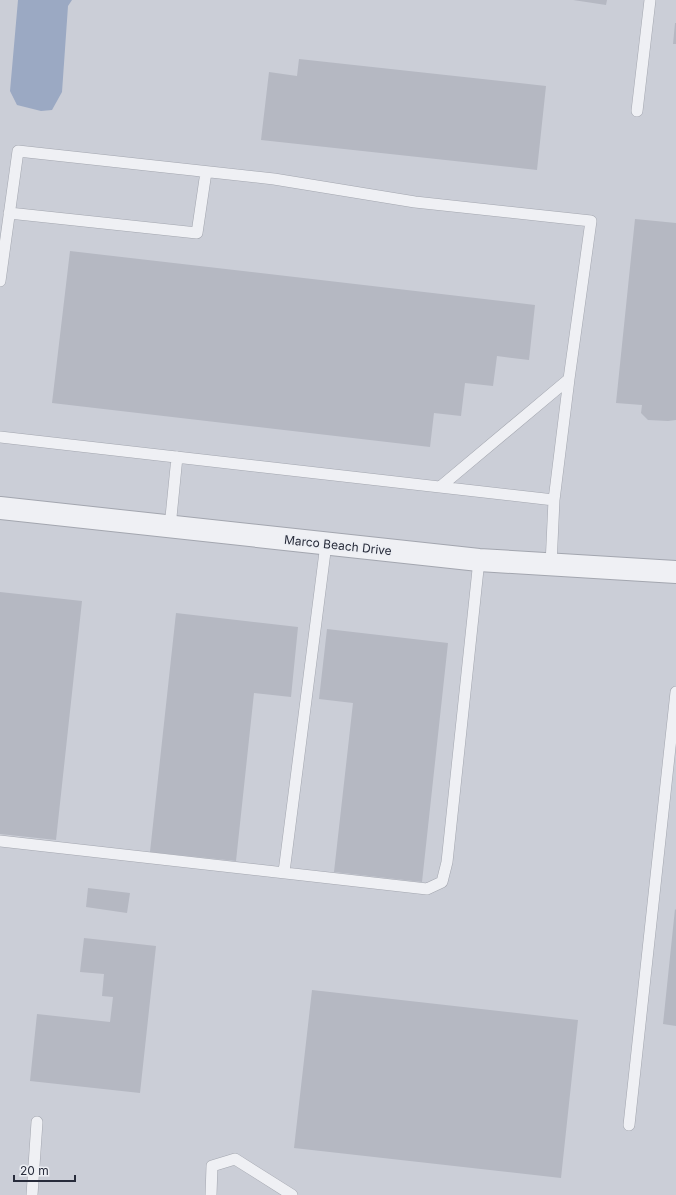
<svg xmlns="http://www.w3.org/2000/svg" width="676" height="1195" font-family="Inter,sans-serif">
  <style>
    .built { fill: #cbced7 }
    .water { fill: #9ba9c3 }
    .building { fill: #b5b8c2 }
    .lines { fill: none; stroke-linecap: round; stroke-linejoin: round }
    .service-casing { stroke: #a3a6af; stroke-width: 12 }
    .minor-casing { stroke: #a3a6af; stroke-width: 24 }
    .service { stroke: #eff0f4; stroke-width: 11 }
    .minor { stroke: #eff0f4; stroke-width: 22 }
    .labels { text-anchor: middle; dominant-baseline: central; stroke-width: 3; stroke-linejoin: round; paint-order: stroke }
    .street-label { font-size: 12px; fill: #282c3b; stroke: #eceef3 }
  </style>
  <rect width="100%" height="100%" fill="#dddfe6"/>
  <path class="built" d="M0 0H676V1195H0Z"/>
  <path class="water" d="M18 0H72L68 6 62 92 52 110 41 111 17 105 10 91Z"/>
  <path class="building" d="M573 0H607L606 5Z
    M675 23H676V44H673Z
    M299 59 546 86 537 170 261 140 269 72 297 76Z
    M635 219 676 223V420L668 421 648 420 641 413 642 405 616 403Z
    M70 251 535 305 529 360 497 356 493 386 465 383 461 416 434 413 430 447 52 403Z
    M0 592 82 601 56 840 0 834Z
    M176 613 298 627 291 697 254 693 236 861 150 852Z
    M327 629 448 643 422 882 334 872 353 703 319 699Z
    M88 888 130 893 127 913 86 907Z
    M675 909 676 910V1026L663 1024Z
    M84 938 156 946 140 1093 30 1081 37 1014 110 1022 113 997 102 996 104 974 80 972Z
    M312 990 578 1020 561 1178 294 1148Z"/>
  <g class="lines">
    <defs>
      <path id="service" d="M637 111 650 0
        M9 213 197 233 206 172
        M0 281 18 151 274 179 415 202 591 221 569 379 440 487
        M0 437 554 500
        M170 527 177 457
        M551 565 554 500 569 379
        M0 841 427 889 442 882 447 862 479 560
        M284 872 326 544
        M629 1125 676 692
        M32 1195 37 1122
        M211 1195 212 1166 235 1159 292 1195"/>
      <path id="minor" d="M0 508 479 560 676 572"/>
    </defs>
    <use href="#service" class="service-casing"/>
    <use href="#minor" class="minor-casing"/>
    <use href="#service" class="service"/>
    <use href="#minor" class="minor"/>
  </g>
  <g class="labels">
    <g class="street-label">
      <text transform="translate(338 545) rotate(6)">Marco Beach Drive</text>
    </g>
  </g>
  <path d="M14 1175v6h61v-6" fill="none" stroke="#282c3b" stroke-width="2"/>
  <text x="20" y="1175" font-size="12" fill="#282c3b" stroke="#eceef3" stroke-width="3" paint-order="stroke">20 m</text>
</svg>
